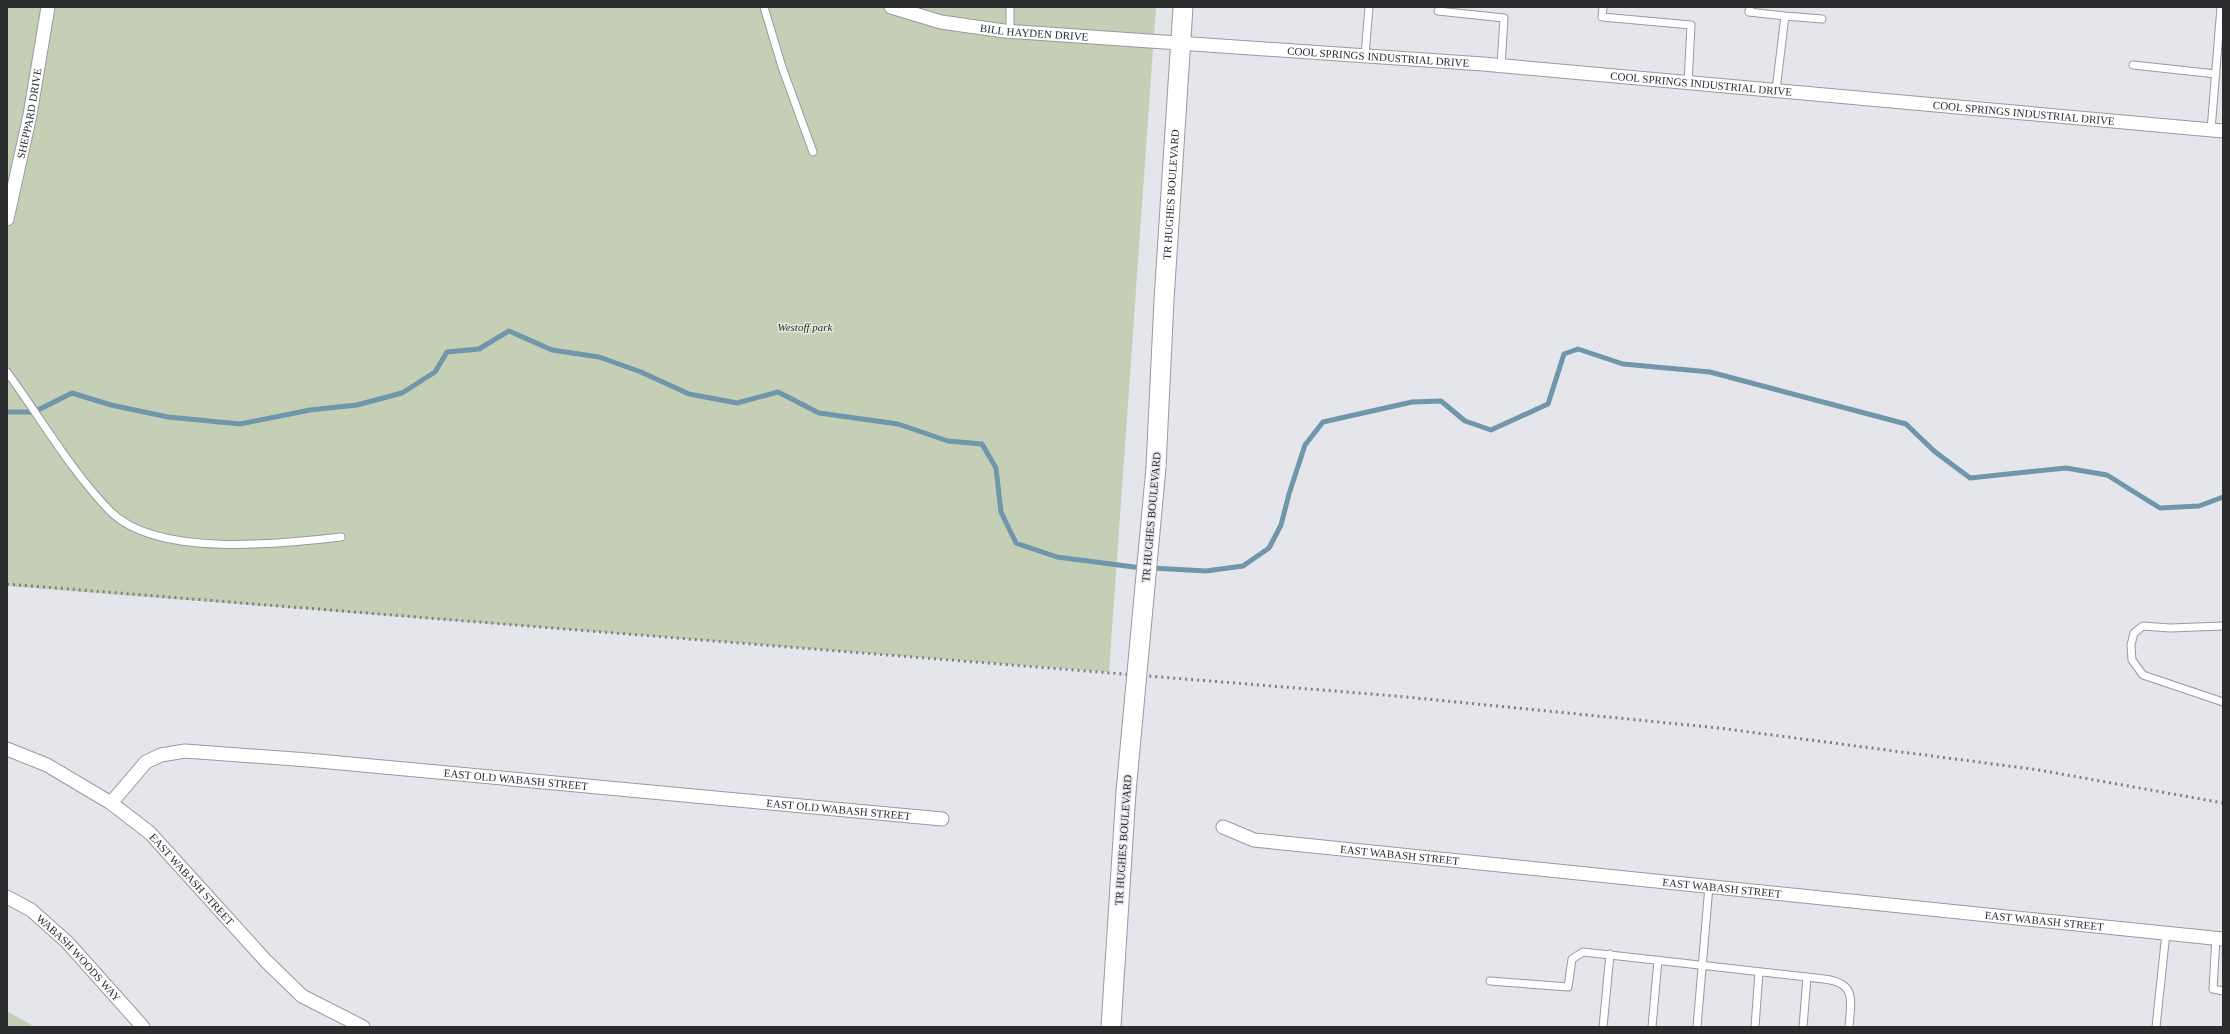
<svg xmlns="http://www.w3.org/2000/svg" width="2230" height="1034" font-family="Georgia,serif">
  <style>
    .green { fill: #c5cfb6 }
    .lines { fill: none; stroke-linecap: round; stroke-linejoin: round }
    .stream { stroke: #7096ab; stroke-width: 5 }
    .lane-casing { stroke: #979a9f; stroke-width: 9 }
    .street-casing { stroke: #979a9f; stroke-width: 15 }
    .secondary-casing { stroke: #979a9f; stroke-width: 21 }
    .lane { stroke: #fff; stroke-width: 7 }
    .street { stroke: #fff; stroke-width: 13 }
    .secondary { stroke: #fff; stroke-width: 19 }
    .rail { stroke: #7d7f82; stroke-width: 3; stroke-dasharray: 2 4; stroke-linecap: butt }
    .secondary-bridge-casing { stroke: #979a9f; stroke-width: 21; stroke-linecap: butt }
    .secondary-bridge { stroke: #fff; stroke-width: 19 }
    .labels { text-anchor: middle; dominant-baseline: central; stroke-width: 3; stroke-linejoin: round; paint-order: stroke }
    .street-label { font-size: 11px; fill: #2a2c2e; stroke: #e4e6ec }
    .park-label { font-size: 11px; font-style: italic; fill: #2b3b00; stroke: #e4e6ec }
  </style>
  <rect width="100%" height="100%" fill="#e4e6ec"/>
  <path class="green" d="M7 7H1156L1109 672 7 586Z
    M7 1011 35 1027H7Z"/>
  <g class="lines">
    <path class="stream" d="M7 412H34L72 393 111 405 168 417 240 424 310 410 357 405 402 393 435 372 447 352 479 349 509 331 552 350 599 357 641 372 689 394 737 403 778 392 819 413 898 424 948 441 982 444 996 468 1001 512 1016 543 1057 557 1134 567 1206 571 1243 566 1269 548 1281 525 1289 494 1305 445 1323 422 1412 402 1441 401 1465 421 1491 430 1548 404 1564 354 1578 349 1623 364 1710 372 1906 424 1934 451 1970 478 2066 468 2107 475 2160 508 2199 506 2223 497"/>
    <defs>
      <path id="lane" d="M764 7 782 67 813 152
        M1603 7 1602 17 1691 25 1688 83
        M1750 7 1749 12 1785 16 1776 90
        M1438 11 1504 18 1501 66
        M1785 16 1822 19
        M1010 31V7
        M1365 55 1369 7
        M2133 65 2216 74
        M2211 130 2221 7
        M7 372C40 417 71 471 110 511 156 558 281 544 341 537
        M2223 626 2170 628 2143 626 2134 633 2131 645 2132 660 2143 675 2223 702
        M2216 938 2213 989 2223 991
        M1490 981 1568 987 1572 959 1583 952 1824 979C1857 983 1851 1000 1849 1027
        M1603 1027 1610 954
        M1652 1027 1658 960
        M1697 1027 1709 886
        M1755 1027 1759 972
        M1803 1027 1807 977
        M2156 1027 2166 933"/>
      <g id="street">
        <path id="s1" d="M891 7 941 22 1004 31 1483 64 2223 131"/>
        <path id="s2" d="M7 219 30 115 48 7"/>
        <path id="s3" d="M7 749 47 765 111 803 150 833 266 961 302 996 363 1027"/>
        <path id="s4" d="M111 803 146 762 161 755 185 751 308 760 942 819"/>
        <path id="s5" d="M1223 827 1254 840 2223 939"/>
        <path id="s6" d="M7 897 31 910 67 942 143 1027"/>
      </g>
      <g id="secondary">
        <path id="s7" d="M1156 467 1164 300 1183 7"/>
        <path d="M1111 1027 1126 792"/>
      </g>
    </defs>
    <use href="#lane" class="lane-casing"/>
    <use href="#street" class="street-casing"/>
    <use href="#secondary" class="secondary-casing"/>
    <use href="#lane" class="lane"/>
    <use href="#street" class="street"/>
    <use href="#secondary" class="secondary"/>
    <path class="rail" d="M7 584 1396 696 1719 728 2039 770 2223 803"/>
    <defs>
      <path id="secondary-bridge" d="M1126 792 1156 467"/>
    </defs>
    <use href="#secondary-bridge" class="secondary-bridge-casing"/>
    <use href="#secondary-bridge" class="secondary-bridge"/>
  </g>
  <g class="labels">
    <g class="street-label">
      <text stroke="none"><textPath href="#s1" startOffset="146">BILL HAYDEN DRIVE</textPath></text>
      <text stroke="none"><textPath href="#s1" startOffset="491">COOL SPRINGS INDUSTRIAL DRIVE</textPath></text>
      <text stroke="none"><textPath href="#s1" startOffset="815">COOL SPRINGS INDUSTRIAL DRIVE</textPath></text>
      <text stroke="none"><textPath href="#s2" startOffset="108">SHEPPARD DRIVE</textPath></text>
      <text stroke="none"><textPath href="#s1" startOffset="1139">COOL SPRINGS INDUSTRIAL DRIVE</textPath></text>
      <text stroke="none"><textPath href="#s7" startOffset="273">TR HUGHES BOULEVARD</textPath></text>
      <text transform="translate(1151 517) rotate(-85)">TR HUGHES BOULEVARD</text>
      <text stroke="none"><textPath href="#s4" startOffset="427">EAST OLD WABASH STREET</textPath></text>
      <text stroke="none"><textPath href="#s4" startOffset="751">EAST OLD WABASH STREET</textPath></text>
      <text transform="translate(1123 840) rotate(-86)">TR HUGHES BOULEVARD</text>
      <text stroke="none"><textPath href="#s5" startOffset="180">EAST WABASH STREET</textPath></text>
      <text stroke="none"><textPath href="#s3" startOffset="229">EAST WABASH STREET</textPath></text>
      <text stroke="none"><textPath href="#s5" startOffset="504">EAST WABASH STREET</textPath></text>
      <text stroke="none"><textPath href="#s5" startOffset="828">EAST WABASH STREET</textPath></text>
      <text stroke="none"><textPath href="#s6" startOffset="95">WABASH WOODS WAY</textPath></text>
    </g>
    <g class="park-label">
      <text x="805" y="327">Westoff park</text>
    </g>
  </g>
  <rect width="2230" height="1034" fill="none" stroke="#2a2c2e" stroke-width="16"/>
</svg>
